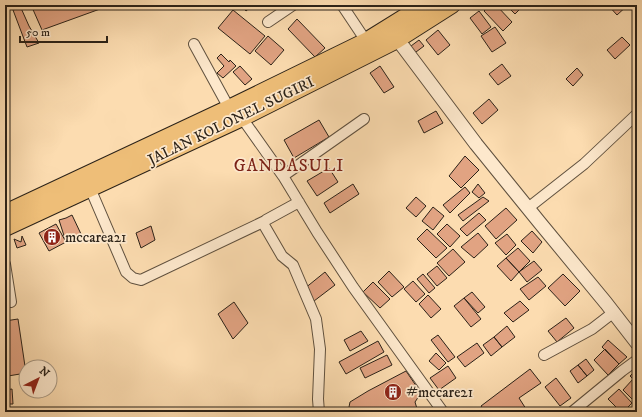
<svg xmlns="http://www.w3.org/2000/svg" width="642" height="417" font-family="'IM FELL DW Pica',serif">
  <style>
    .building { fill: #e1a382; stroke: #2b2218 }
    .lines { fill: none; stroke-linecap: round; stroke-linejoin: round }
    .minor-casing { stroke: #5f503e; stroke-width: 12 }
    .tertiary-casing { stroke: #5f503e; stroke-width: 15 }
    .primary-casing { stroke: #2b2218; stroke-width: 18 }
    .minor { stroke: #fde8cc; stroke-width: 10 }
    .tertiary { stroke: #fde8cc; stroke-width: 13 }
    .primary { stroke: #eebe78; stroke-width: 16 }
    .labels { text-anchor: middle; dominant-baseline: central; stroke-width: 3.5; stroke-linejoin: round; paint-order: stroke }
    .street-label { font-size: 15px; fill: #2b2218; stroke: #fde8cc }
    .poi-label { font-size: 15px; fill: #2b2218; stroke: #fde8cc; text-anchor: start }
    .quarter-label { font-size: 17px; letter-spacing: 1px; fill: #7a1f14; stroke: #fde8cc }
  </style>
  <rect width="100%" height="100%" fill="#fcdcb0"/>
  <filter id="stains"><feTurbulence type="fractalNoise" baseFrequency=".005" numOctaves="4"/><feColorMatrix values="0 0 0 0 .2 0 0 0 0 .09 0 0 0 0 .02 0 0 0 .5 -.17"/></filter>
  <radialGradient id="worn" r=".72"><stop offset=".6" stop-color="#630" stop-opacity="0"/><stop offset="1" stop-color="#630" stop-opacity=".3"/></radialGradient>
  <path class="building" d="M31 5H99L100 9 42 30Z
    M241 5H253L246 11Z
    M490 5H496L512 22 503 31 484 11Z
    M502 5H520L522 7 515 14 508 7 505 9Z
    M608 5H628L617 15Z
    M21 8 29 26 39 43 27 47 13 10Z
    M233 10 265 36 250 54 218 28Z
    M479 11 491 27 482 34 470 18Z
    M297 19 325 48 315 57 288 29Z
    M495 27 506 43 492 52 481 36Z
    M438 30 450 45 438 55 426 40Z
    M268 36 284 50 271 65 255 51Z
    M622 37 630 45 615 59 607 50Z
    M419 40 424 46 412 55 407 49Z
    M221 54 229 62 230 60 236 66 223 78 217 73 224 66 217 58Z
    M502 64 511 76 498 85 489 74Z
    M240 66 252 79 245 85 233 72Z
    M380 66 394 87 384 93 370 73Z
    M577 68 583 75 573 86 566 79Z
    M489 99 498 110 482 124 473 113Z
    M436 111 443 123 424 133 418 121Z
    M319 120 329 137 294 158 284 140Z
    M465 156 479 170 461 188 449 176Z
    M329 168 338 182 317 196 307 181Z
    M353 184 359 194 330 213 324 203Z
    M478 184 485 193 479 198 472 192Z
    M465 187 470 193 450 213 443 205Z
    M416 197 426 206 416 217 406 208Z
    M483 197 489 201 463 221 458 215Z
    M433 207 444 216 433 230 422 221Z
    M506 208 517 220 496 239 485 226Z
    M479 213 486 220 467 236 460 229Z
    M72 215 81 234 66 242 59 220 66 218Z
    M56 224 66 242 49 251 39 233Z
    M447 224 460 236 450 247 437 234Z
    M151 226 155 240 141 248 136 233Z
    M427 229 447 248 436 258 417 239Z
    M532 231 542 242 533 253 521 241Z
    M478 233 488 245 474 258 461 247Z
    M507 234 516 245 506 255 495 243Z
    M22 236 26 245 17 248 14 239 21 242Z
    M518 248 530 261 519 272 506 258Z
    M453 249 465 262 449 276 437 263Z
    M506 258 519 272 511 281 497 266Z
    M534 261 542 270 527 282 519 272Z
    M437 266 447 278 437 286 427 274Z
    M389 271 404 287 392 297 378 282Z
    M325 272 335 285 314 301 304 289Z
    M423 274 435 288 429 293 417 279Z
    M563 274 580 291 565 306 548 288Z
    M538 277 546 286 529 300 520 289Z
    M413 281 425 294 416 302 404 289Z
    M373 282 390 299 380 308 363 292Z
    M472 292 485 307 478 313 464 298Z
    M428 295 441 309 431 318 419 304Z
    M464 298 481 319 471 327 454 306Z
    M520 301 529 310 513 322 504 313Z
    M234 302 248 323 233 339 218 314Z
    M566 318 574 328 557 342 548 331Z
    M18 319 26 373 8 376 5 354V321Z
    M507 326 515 337 502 347 494 337Z
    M361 331 368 341 350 351 344 340Z
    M438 335 455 357 448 362 431 340Z
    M494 337 502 347 491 356 483 345Z
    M608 340 627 357 619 364 602 347Z
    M378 341 384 352 346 374 339 362Z
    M477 343 484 353 465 367 457 357Z
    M605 349 619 364 608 375 594 360Z
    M436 353 446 363 439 370 429 361Z
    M387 355 392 365 365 378 360 368Z
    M586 359 594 370 587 376 578 365Z
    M578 365 587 376 578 383 570 371Z
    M448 366 456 378 439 390 430 378Z
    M530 369 541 383 519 398 528 412H485L481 406Z
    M637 369V383L630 376Z
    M406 371 421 393 415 402 418 412H348L350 402 368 391Z
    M556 378 571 398 560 406 545 387Z
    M633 379 637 383V400L635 402 623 390Z
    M12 389 13 404H5V390Z
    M619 389 632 403 623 412H621L608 399Z"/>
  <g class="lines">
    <defs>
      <path id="minor" d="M342 5 366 41
        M268 22 293 5
        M194 44 229 108
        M242 118 283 176 317 232 353 287 443 412
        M283 176 364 119
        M90 188 126 272 133 278 141 280 265 221
        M299 202 266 220 265 221 264 225 282 256 293 265 316 319 320 349 318 399 319 412
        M528 208 584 164 637 114
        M5 264 11 302
        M544 355 592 329 614 312
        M572 412 622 371 637 360"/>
      <path id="tertiary" d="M392 32 476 144 540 223 606 303 637 343"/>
      <path id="primary" d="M5 213 229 108 366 41 424 5
        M5 228 242 118 397 40 452 5"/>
    </defs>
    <use href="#minor" class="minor-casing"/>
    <use href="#tertiary" class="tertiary-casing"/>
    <use href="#primary" class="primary-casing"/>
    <use href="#minor" class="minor"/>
    <use href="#tertiary" class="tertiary"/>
    <use href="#primary" class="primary"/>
  </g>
  <defs>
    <symbol id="building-disc" viewBox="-11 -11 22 22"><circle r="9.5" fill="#8f2418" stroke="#fde8cc"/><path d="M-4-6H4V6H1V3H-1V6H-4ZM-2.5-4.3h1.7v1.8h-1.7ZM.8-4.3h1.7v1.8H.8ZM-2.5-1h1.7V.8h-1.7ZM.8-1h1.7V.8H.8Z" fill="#fff"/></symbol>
  </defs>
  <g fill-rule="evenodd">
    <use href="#building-disc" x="42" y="227" width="20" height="20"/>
    <use href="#building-disc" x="383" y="382" width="20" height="20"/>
  </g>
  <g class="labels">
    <g class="street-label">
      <text transform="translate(231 121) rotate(-26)">JALAN KOLONEL SUGIRI</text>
    </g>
    <g class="poi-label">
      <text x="65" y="237">mccarea21</text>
      <text x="406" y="392">#mccare21</text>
    </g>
    <g class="quarter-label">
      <text x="289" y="166">GANDASULI</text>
    </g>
  </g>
  <rect width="642" height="417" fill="none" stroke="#fcdcb0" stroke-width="20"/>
  <rect x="6" y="6" width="630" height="405" fill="none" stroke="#2b2218" stroke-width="2"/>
  <rect x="10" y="10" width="622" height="397" fill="none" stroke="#2b2218"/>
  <g transform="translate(38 379) rotate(42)"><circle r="19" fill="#fde8cc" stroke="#a99984"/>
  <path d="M0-3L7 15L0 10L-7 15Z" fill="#8f2418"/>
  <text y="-6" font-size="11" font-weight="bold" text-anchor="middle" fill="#2b2218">N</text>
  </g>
  <path d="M20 36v6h87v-6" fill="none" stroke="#2b2218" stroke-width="2"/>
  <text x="26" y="36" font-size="12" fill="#2b2218" stroke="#fde8cc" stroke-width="3" paint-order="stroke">50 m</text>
  <rect width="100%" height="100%" filter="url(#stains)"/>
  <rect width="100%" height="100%" fill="url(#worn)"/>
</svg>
